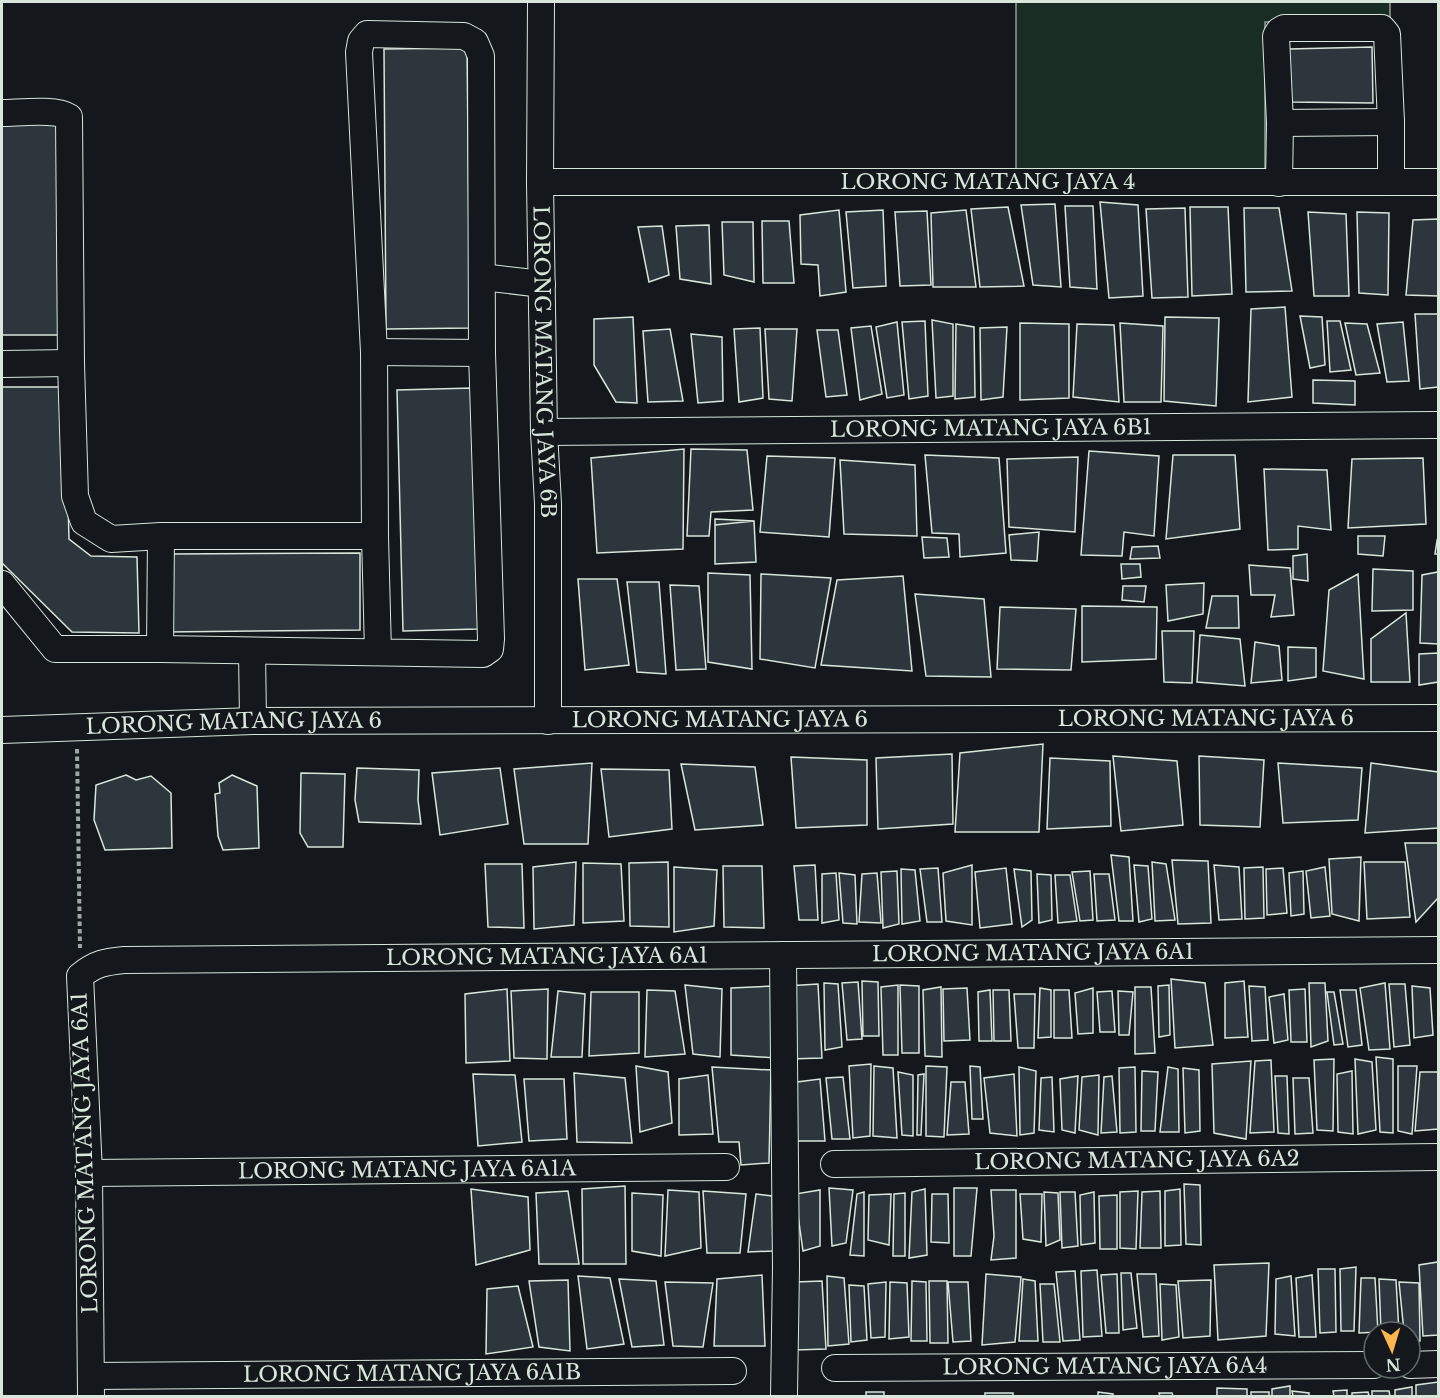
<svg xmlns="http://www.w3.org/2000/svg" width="1440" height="1398" font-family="'Libre Baskerville',serif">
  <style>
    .green { fill: #1a2d24; stroke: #939e99; stroke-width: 1.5 }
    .building { fill: #2c363c; stroke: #d8e6dc; stroke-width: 1.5 }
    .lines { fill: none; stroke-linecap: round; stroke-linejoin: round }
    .minor-casing { stroke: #d8e6dc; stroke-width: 28 }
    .path { stroke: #9da8a2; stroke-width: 4; stroke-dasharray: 4.5 3; stroke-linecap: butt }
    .minor { stroke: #14181c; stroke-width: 26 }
    .labels { text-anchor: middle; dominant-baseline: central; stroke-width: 4.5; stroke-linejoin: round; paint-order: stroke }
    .street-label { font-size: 21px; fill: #d8e6dc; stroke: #14181c }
  </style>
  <rect width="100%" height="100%" fill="#14181c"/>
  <path class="green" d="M1016 2H1390V21L1265 22V171H1016Z"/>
  <path class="building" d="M1372 47 1373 103 1290 102 1289 49Z
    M467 48 470 328 386 329 384 49Z
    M62 121 63 335H2V122Z
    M1100 202 1138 205 1143 296 1109 298Z
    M1055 204 1061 287 1033 285 1021 205Z
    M1065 206H1093L1097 289 1070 287Z
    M1008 207 1024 286 980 287 971 209Z
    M1190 207H1228L1232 294 1192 296Z
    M1185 208 1188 297 1152 298 1146 209Z
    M1244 208H1279L1292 291 1246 292Z
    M839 210 846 292 820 296 818 265 801 264 800 215Z
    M883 210 886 286 853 288 846 212Z
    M966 210 976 287H933L931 213Z
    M927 211 931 285 900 286 895 212Z
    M1308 212 1346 214 1349 296H1314Z
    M1357 212 1389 213 1388 295 1359 293Z
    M1438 219V296L1406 295 1413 220Z
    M762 221H789L794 283H763Z
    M722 222H753L754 282 724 275Z
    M709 225 711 284 680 279 676 226Z
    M662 226 669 275 649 282 638 227Z
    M1285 307 1292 397 1248 402 1251 309Z
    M1415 314H1438V387L1420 389Z
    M1300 316 1322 317 1325 365 1310 368Z
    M633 317 637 403 616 402 594 365V319Z
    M1165 317 1219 318 1216 406 1164 401Z
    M932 320 953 324V396L936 398Z
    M925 321 928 396 909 399 902 322Z
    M1327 321H1340L1351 370 1330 372Z
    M897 322 904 395 887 398 876 327Z
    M1403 322 1409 381 1387 382 1377 324Z
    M1020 323 1069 324V398L1020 400Z
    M1120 323 1163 326 1161 402H1124Z
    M1345 323 1367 324 1380 373 1356 375Z
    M956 324 974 327 975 397 955 399Z
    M1077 324 1114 325 1119 402 1073 397Z
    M871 326 882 394 860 400 851 328Z
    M1007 327 1003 397 981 400 980 328Z
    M760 328 763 398 739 402 734 329Z
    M670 329 683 401 648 402 643 331Z
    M765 329H797L792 401 769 399Z
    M817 330H838L847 395 826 397Z
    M691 334 722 337 723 401 698 403Z
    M1313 380 1355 381V405L1313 403Z
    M2 387H65L69 539 91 556 137 557 139 633 72 632 2 563Z
    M472 388 478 629 403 631 397 390Z
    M684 449 683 549 597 553 591 458Z
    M691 449 747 450 753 510 711 512 709 536H687Z
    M1089 451 1159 456 1154 536 1124 532 1122 556 1081 555Z
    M925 455 999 458 1006 553 960 557 959 534 932 533Z
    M1173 455H1235L1240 529 1166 539Z
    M767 456 835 458 829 537 760 532Z
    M1078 457 1075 532 1009 527 1007 459Z
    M1423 458 1426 524 1348 528 1352 459Z
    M840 460 915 465 917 536 844 534Z
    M1264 469 1327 470 1331 530 1298 526V549L1268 550Z
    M715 519 754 521 756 562 715 564Z
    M754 521 756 562 715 564V525Z
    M1039 532 1037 561 1011 560 1009 535Z
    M1358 536H1385L1383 556 1358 554Z
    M922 537 947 538 949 557 924 558Z
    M1438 537V554H1435L1437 541Z
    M1158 546 1160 558 1130 559 1132 547Z
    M360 553V630L166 632V554Z
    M1307 554 1308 581 1293 579V556Z
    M1121 564H1140L1141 577 1122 579Z
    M1249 565 1290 568 1294 615 1271 617 1275 595H1251Z
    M1373 569 1413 571V610L1372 611Z
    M1438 572V644L1420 643 1422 575Z
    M708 573 750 575 752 669 708 662Z
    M761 574 831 578 815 668 760 659Z
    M1358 574 1364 679 1323 671 1329 590Z
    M903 576 912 671 821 665 837 580Z
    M578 579H617L629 665 585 670Z
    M627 582H659L666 674 637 672Z
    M1204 583 1203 614 1168 621 1166 585Z
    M670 585 699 586 706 669 676 670Z
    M1123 586H1146L1144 602 1122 600Z
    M915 594 984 599 991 677 926 676Z
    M1212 596H1238L1239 628H1206Z
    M1082 606 1157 607 1156 659 1082 662Z
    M1000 607 1076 609 1071 670 997 669Z
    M1406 613 1410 682H1371V639Z
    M1162 631H1194L1192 683 1164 682Z
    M1200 635 1240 639 1245 686 1197 682Z
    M1255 642 1279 646 1282 680 1251 683Z
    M1288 647 1316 648V677L1288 681Z
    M1438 653V682L1419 685V654Z
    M1043 744 1039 832H955L960 753Z
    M952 754 953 824 878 829 876 758Z
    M1113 756 1177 761 1183 825 1121 831Z
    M1199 756 1264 760 1260 827 1200 825Z
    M791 757 867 760V825L796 828Z
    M1050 758 1110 761 1111 826 1047 829Z
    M592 763 588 844H524L514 769Z
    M1278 763 1362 768 1358 820 1283 823Z
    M1371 763 1438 772V828L1365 833Z
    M681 764 755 767 763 825 695 830Z
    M357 768 419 770 418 800 421 824 359 822 355 800Z
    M500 768 508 824 440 835 432 773Z
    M601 769 669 770 672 829 609 837Z
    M301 773 345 774 343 847H308L300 833Z
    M126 775 136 780 151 776 171 793 172 848 105 850 94 820 96 785Z
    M232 775 257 786 259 848 223 850 218 836 215 794 220 793 219 783Z
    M1405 843H1438V898L1416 922Z
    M1111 855 1129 857 1133 921H1119Z
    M1361 857 1359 921 1332 914 1329 859Z
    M1172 860 1208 861 1211 923 1178 924Z
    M576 862 574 925 534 929 533 867Z
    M668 862 669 927 630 926 629 863Z
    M1152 862 1166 864 1175 920 1155 921Z
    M1364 862H1405L1410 917 1367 919Z
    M583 863 621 864 624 921 583 923Z
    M485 864H522L524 928 488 927Z
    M815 865 818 920H799L794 866Z
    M972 865V925L946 921 943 873Z
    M1134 865 1148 866 1152 919 1139 922Z
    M1214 865 1239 867 1242 919 1219 920Z
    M723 866H762L764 928 724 927Z
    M674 867 717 870 714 926 674 932Z
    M1263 867 1264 918 1245 919 1244 868Z
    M1325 867 1330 916 1311 918 1306 871Z
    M938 868 942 922H927L920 869Z
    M1006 868 1012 924 980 928 975 872Z
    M1283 868 1287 913 1267 915 1266 869Z
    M901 869 915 870 920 921 902 924Z
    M1014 869 1031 871 1032 920 1022 927Z
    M897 871 899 924 883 928 881 872Z
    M1090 871 1093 920 1080 921 1072 872Z
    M1303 871 1304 914 1291 916 1289 873Z
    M836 873 839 920 822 923V874Z
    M839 873 855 875 857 924 843 923Z
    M877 873 881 923 859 922 862 874Z
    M1037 874 1051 875 1052 920 1039 923Z
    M1094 874H1109L1115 920 1097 921Z
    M1055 875H1070L1077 921 1058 923Z
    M1171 979 1205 983 1213 1045 1175 1048Z
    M862 981 878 982 879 1036H863Z
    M1244 981 1248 1037 1225 1038V983Z
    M858 982 862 1039 847 1040 842 983Z
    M824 983 838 984 842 1047 825 1050Z
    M1309 983H1325L1328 1041 1311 1047Z
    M1385 983 1390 1049 1369 1050 1360 988Z
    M818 984 822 1058 789 1059 786 986Z
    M1389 984H1405L1410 1045 1394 1047Z
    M685 985 722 989 720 1057 693 1054Z
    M898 985V1055H883L881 987Z
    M900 985 919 986V1053H902Z
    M1169 985 1170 1035 1159 1037 1158 986Z
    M773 986 776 1058 731 1055V988Z
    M1249 986 1265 987 1268 1040 1252 1041Z
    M1412 986 1430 988 1433 1035 1414 1038Z
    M941 987 942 1057 925 1056 923 990Z
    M1135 987H1151L1155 1053 1135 1054Z
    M967 988 970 1040 944 1041 943 989Z
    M1040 988 1051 990V1037L1038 1038Z
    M1093 988V1033L1078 1034 1075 993Z
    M507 989 510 1061 466 1063 465 994Z
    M548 989 547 1059 514 1058 511 991Z
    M1305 989 1307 1042H1291L1289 990Z
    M647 990 675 991 685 1054 645 1057Z
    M990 990 992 1041H979L978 992Z
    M993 990H1009L1011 1041H994Z
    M1054 990H1069L1072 1038H1054Z
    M1340 990H1356L1362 1045 1348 1047Z
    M558 991 585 994 582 1057H551Z
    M1112 991 1115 1032H1100L1097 992Z
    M1118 991 1133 992 1129 1035H1119Z
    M591 992H639V1053L589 1056Z
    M1327 992H1334L1343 1044 1334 1045Z
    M1014 994H1035L1034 1048H1018Z
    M1284 994 1288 1040 1274 1043 1269 997Z
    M1376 1057 1393 1059V1133L1380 1132Z
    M1334 1059 1333 1131 1317 1130 1314 1060Z
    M1355 1059 1372 1062 1376 1130 1358 1134Z
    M1271 1060 1274 1132 1250 1133 1255 1061Z
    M1251 1061 1246 1139 1214 1133 1212 1064Z
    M871 1064 870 1136 853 1138 849 1066Z
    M636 1066 668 1072 672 1123 640 1132Z
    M874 1066 893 1068 897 1138 873 1136Z
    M926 1066 947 1067 944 1137 926 1136Z
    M970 1066 980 1067 983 1119H972Z
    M1398 1066H1417L1412 1134 1398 1131Z
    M712 1067 771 1070 769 1163 741 1165 739 1142H719Z
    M1019 1067 1036 1071 1034 1133 1020 1135Z
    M1135 1067 1136 1132 1120 1133 1119 1068Z
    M1168 1067 1178 1069 1179 1132H1160Z
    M1183 1068 1199 1070 1200 1131 1185 1133Z
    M1142 1071 1158 1072 1155 1131H1141Z
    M1352 1071 1353 1134 1338 1132 1337 1074Z
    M898 1072 913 1075V1136L902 1135Z
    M1420 1072H1438V1129L1415 1131Z
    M574 1073 625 1078 632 1143 577 1142Z
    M473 1074 515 1075 522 1142 478 1146Z
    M924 1074 921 1135H917L918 1075Z
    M1014 1074 1017 1136 990 1133 984 1078Z
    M708 1075 713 1134 679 1135V1079Z
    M1099 1075 1098 1135 1079 1130 1082 1077Z
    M1078 1076 1075 1133 1062 1130 1060 1079Z
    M1112 1076 1117 1132 1101 1133 1104 1077Z
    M1275 1076H1287L1289 1134 1278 1133Z
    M843 1077 850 1139H832L826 1078Z
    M1052 1077 1054 1132 1039 1130 1041 1078Z
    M1293 1078H1309L1313 1133 1295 1134Z
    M524 1079H564L567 1139 529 1141Z
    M820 1079 825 1141H797V1082Z
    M951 1082H965L969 1134 947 1135Z
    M1184 1184 1200 1185 1201 1245 1186 1244Z
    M625 1186 626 1264H583L582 1189Z
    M829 1188 853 1190 846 1243 832 1246Z
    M954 1188H977L971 1256H954Z
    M471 1189 528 1197 530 1250 476 1265Z
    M925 1189 927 1255 909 1258 912 1192Z
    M1180 1189 1181 1245 1165 1246V1191Z
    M668 1190 699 1192 701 1248 665 1256Z
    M820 1190V1246L803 1251 795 1194Z
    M991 1190H1016V1258L991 1260 994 1236Z
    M568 1191 579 1264H539L536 1193Z
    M703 1191 746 1194 740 1253H707Z
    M1138 1191 1136 1249 1120 1248V1192Z
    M1160 1191 1161 1248H1140L1142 1192Z
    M864 1192V1256L850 1255 857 1194Z
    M1044 1192 1058 1193 1060 1240 1046 1246Z
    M1060 1192H1075L1078 1246 1062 1248Z
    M1094 1192 1095 1243 1081 1245 1080 1195Z
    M632 1193 663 1195 661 1256 632 1251Z
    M905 1193V1256H893L894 1194Z
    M756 1194 772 1196 773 1251 748 1252Z
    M891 1194 889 1245 868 1240 869 1195Z
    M932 1194H948L949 1243 931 1242Z
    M1020 1194H1042L1041 1242 1023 1239Z
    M1117 1195V1249H1100L1099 1196Z
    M1438 1262V1335L1423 1336 1419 1265Z
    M1269 1263 1266 1336 1218 1340 1214 1265Z
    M1356 1267 1354 1331H1341L1340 1269Z
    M1318 1269H1335L1336 1332 1320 1333Z
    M1097 1270 1102 1336 1083 1337 1081 1271Z
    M1075 1271 1080 1340 1063 1341 1056 1272Z
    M1121 1273H1131L1137 1328 1123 1330Z
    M986 1274 1021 1277 1015 1342 982 1345Z
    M1117 1274 1119 1333H1106L1101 1275Z
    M1137 1274H1156L1159 1336 1143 1337Z
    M762 1275 765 1346H714L717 1279Z
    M1312 1275 1316 1337H1299L1296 1278Z
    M578 1276 610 1278 624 1344 587 1349Z
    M827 1276 844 1278 849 1344 828 1346Z
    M1291 1276 1295 1336 1275 1334 1276 1279Z
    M1361 1278H1375L1378 1332 1359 1333Z
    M619 1279 656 1281 664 1345 632 1347Z
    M1023 1279 1035 1281 1038 1341H1019Z
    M1379 1279 1396 1280 1399 1332H1381Z
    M568 1280 570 1351 539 1347 529 1281Z
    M1211 1280 1210 1336 1183 1338 1178 1281Z
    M822 1281 826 1349 795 1350V1282Z
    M912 1281 926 1282 927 1341H911Z
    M929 1281H947L948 1343H930Z
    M665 1282 713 1283 703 1347 673 1346Z
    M886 1282 885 1337 871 1338 868 1284Z
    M890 1282 907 1283 909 1337 889 1339Z
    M948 1282H968L971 1341 953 1342Z
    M1399 1282 1419 1283 1420 1341 1410 1342V1332H1404Z
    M1040 1284H1054L1060 1342H1043Z
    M1160 1284 1176 1285 1179 1337 1162 1340Z
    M849 1285 864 1286 867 1340 851 1342Z
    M518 1286 533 1347 486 1354 487 1289Z
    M1438 1382V1396H1416V1385Z
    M1290 1386V1396H1272V1389Z
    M1412 1387V1396H1395V1390Z
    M1217 1388 1247 1389V1396H1217Z
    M1347 1390V1396H1334L1333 1391Z
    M1292 1391 1309 1393V1396H1293Z
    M1372 1391H1389L1390 1396H1372Z
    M866 1392H884V1396H866Z
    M1098 1392 1113 1394V1396H1098Z
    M1251 1392H1269V1396H1251Z
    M1368 1392 1369 1396H1352V1393Z
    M985 1393H1013V1396H985Z
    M1159 1393H1172L1173 1396H1160Z"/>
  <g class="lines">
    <defs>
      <g id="minor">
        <path id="s1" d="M541 2 540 182 544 432 548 504V721"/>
        <path d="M2 113C18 113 56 108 69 117L71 363 75 496 84 522 111 539 161 536H375"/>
        <path d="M1280 123 1391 122"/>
        <path id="s2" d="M540 182H1438"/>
        <path d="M1279 183 1280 123 1276 36 1279 31 1284 28H1382L1387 34 1391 122V182"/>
        <path d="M482 277 542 284"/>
        <path d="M374 352 482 353"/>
        <path d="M2 364 71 363"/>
        <path id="s3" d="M544 432 1438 425"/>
        <path d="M2 584 55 649H160L483 654 490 649 491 639 482 353 481 56 475 42 464 36 367 34 361 41 359 52 374 352 375 536 378 652"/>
        <path d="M160 649 161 536"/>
        <path d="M252 651 253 721"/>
        <path id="s4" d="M2 730 253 721 1438 718"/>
        <path d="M783 955 786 1267 784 1396"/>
        <path id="s5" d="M834 1164 1438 1157"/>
        <path id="s6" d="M89 1173 726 1167"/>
        <path d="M1410 1365 1438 1364"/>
        <path id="s7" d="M835 1368 1374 1365"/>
        <path id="s8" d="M91 1376 733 1371"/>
        <path id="s9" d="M91 1396 89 1173 80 976C96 963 105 962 124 960L1438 950"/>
      </g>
    </defs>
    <use href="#minor" class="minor-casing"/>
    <path class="path" d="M77 749 80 948"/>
    <use href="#minor" class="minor"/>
  </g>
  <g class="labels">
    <g class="street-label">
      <text stroke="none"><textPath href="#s2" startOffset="448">LORONG MATANG JAYA 4</textPath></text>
      <text stroke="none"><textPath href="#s1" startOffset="360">LORONG MATANG JAYA 6B</textPath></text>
      <text stroke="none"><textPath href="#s3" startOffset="447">LORONG MATANG JAYA 6B1</textPath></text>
      <text stroke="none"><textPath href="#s4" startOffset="1204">LORONG MATANG JAYA 6</textPath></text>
      <text stroke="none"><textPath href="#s4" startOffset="718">LORONG MATANG JAYA 6</textPath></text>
      <text stroke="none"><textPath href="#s4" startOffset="232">LORONG MATANG JAYA 6</textPath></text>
      <text stroke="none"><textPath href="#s9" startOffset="1377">LORONG MATANG JAYA 6A1</textPath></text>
      <text stroke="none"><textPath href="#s9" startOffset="891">LORONG MATANG JAYA 6A1</textPath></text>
      <text transform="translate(85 1153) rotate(-92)">LORONG MATANG JAYA 6A1</text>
      <text stroke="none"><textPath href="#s5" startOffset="303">LORONG MATANG JAYA 6A2</textPath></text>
      <text stroke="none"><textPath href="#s6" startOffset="318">LORONG MATANG JAYA 6A1A</textPath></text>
      <text stroke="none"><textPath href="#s7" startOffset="270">LORONG MATANG JAYA 6A4</textPath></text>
      <text stroke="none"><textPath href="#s8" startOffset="321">LORONG MATANG JAYA 6A1B</textPath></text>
    </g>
  </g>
  <rect width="1440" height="1398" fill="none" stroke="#d8e6dc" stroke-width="6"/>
  <g transform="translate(1392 1350) rotate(176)"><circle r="28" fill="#14181c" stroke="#626a69" stroke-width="1.5"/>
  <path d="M0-4.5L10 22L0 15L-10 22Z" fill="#ffb74d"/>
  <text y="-9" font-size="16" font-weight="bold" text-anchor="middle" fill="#d8e6dc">N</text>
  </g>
</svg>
